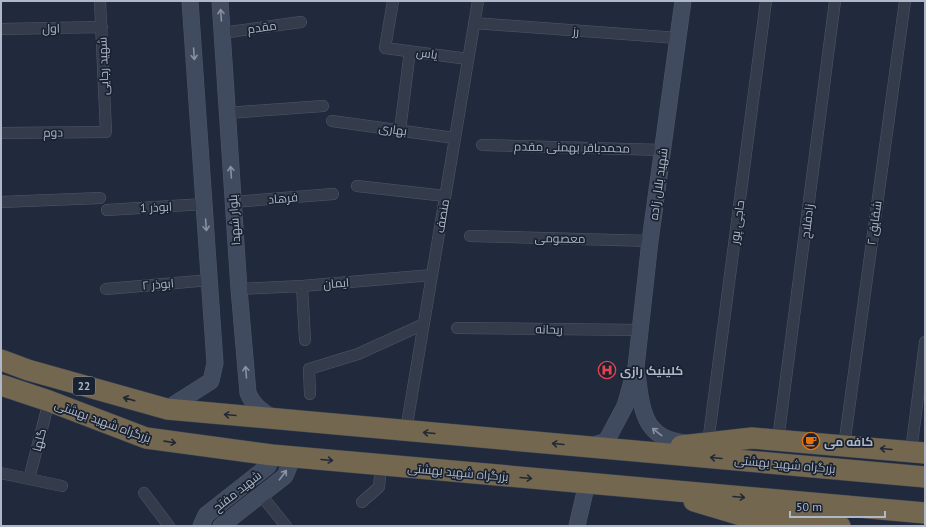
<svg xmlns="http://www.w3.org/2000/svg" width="926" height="527" font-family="'PT Sans',Cairo,sans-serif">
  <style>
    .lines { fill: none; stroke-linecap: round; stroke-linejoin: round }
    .street-casing { stroke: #4f5767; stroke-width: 12 }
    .secondary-casing { stroke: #4f5767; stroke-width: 17 }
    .highway-casing { stroke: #3c4454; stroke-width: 22 }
    .street { stroke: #343c4c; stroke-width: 11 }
    .secondary { stroke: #414b5f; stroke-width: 16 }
    .highway { stroke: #736750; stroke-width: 21 }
    .oneway { stroke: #8891a3 }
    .oneway2 { stroke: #222934 }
    .labels { text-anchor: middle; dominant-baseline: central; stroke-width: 3.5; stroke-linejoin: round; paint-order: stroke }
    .shield { fill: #192231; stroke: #828a9b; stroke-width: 1 }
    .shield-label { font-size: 11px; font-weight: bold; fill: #afb7c8 }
    .street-label { font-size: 12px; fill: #afb7c8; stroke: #192231 }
    .poi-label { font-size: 12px; font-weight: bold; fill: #afb7c8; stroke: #192231; text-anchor: start }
  </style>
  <rect width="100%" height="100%" fill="#202a3c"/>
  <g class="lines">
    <defs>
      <path id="street" d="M393 1 385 48 468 59
        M474 23 678 38
        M1 29 102 27
        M222 33 301 22
        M227 113 323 106
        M332 121 454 138
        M400 130 410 51
        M1 133 106 132 100 1
        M482 145 663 150
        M357 186 445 196
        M1 202 100 198
        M233 202 333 194
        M107 210 204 204
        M470 236 650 241
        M302 286 305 340
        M106 289 210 280
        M239 289 302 286 432 275
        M457 328 640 330
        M310 394 309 369 358 354 424 324
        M406 430 478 1
        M778 440 835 1
        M708 443 766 1
        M844 446 905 1
        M911 451 925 342
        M1 473 29 479 49 401
        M29 479 62 486
        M144 493 169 526
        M261 495 286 526
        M362 502 379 487 381 465"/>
      <path id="secondary" d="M220 1 239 289 248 393C253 405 261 412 273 417
        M637 373C642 413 644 443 694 443
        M167 409 211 381 215 363 190 1
        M590 446 604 442 608 438 625 406 636 367 650 241 683 1
        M201 526 206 515 268 466 272 455
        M221 526 285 476 293 457
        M577 526 587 483"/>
      <path id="highway" d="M1 360 28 370 167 409 925 477
        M1 385 49 401 146 438 272 455 925 513
        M681 446 752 438 925 453
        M694 501 744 516 840 526"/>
    </defs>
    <use href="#street" class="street-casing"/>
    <use href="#secondary" class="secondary-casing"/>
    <use href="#highway" class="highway-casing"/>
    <use href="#street" class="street"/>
    <use href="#secondary" class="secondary"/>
    <use href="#highway" class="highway"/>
  </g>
  <defs><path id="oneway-shaft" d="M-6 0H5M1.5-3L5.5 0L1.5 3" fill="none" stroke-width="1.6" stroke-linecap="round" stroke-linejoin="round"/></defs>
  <g class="oneway">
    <use href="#oneway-shaft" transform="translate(221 15) rotate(-94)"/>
    <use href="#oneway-shaft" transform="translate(194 54) rotate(86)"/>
    <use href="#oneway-shaft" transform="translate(231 172) rotate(-94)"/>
    <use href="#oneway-shaft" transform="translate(206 225) rotate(86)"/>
    <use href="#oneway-shaft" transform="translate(246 372) rotate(-95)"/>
    <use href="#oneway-shaft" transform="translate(657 432) rotate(-142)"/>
    <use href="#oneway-shaft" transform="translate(283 475) rotate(-53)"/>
  </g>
  <g class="oneway2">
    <use href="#oneway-shaft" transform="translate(129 399) rotate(-164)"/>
    <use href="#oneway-shaft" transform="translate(230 415) rotate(-175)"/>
    <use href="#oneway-shaft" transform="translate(429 433) rotate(-175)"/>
    <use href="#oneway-shaft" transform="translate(170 442) rotate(8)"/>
    <use href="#oneway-shaft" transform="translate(558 444) rotate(-175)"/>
    <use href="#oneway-shaft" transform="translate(886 449) rotate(-175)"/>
    <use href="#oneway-shaft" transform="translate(716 458) rotate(-175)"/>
    <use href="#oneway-shaft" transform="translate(327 460) rotate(5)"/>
    <use href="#oneway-shaft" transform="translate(526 478) rotate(5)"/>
    <use href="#oneway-shaft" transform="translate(739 497) rotate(5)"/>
  </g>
  <defs>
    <symbol id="hospital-ring" viewBox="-11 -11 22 22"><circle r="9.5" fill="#192231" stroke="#e0444e" stroke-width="1.5"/><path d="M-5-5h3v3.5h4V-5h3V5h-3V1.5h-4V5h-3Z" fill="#e0444e"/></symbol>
    <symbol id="cafe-ring" viewBox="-11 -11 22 22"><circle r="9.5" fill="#192231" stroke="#e8710a" stroke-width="1.5"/><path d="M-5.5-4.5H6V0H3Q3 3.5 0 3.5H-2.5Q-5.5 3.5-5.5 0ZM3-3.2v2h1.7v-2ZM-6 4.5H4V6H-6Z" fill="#e8710a"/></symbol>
  </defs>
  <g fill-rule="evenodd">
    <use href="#hospital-ring" x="597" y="360" width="20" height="20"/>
    <use href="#cafe-ring" x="801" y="431" width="20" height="20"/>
  </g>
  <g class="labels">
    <rect class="shield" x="73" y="377" width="22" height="18" rx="3"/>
    <g class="shield-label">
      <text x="84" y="386">22</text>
    </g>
    <g class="street-label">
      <text transform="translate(262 27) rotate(-8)">مقدم</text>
      <text transform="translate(51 28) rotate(-1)">اول</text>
      <text transform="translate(576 31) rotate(4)">رز</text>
      <text transform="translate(427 53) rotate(8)">یاس</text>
      <text transform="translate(103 66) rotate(-92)">شهید رجایی</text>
      <text transform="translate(393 129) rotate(8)">بهاری</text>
      <text transform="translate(53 132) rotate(-1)">دوم</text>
      <text transform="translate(572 147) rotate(1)">محمدباقر بهمنی مقدم</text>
      <text transform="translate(658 184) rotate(-82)">شهید بلال زاده</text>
      <text transform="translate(283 198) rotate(-5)">فرهاد</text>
      <text transform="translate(156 207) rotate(-3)">ابوذر 1</text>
      <text transform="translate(442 216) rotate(-81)">منصف</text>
      <text transform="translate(234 220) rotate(-94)">بلوار شهدا</text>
      <text transform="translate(807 221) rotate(-83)">زادفلاح</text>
      <text transform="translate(737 222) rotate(-82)">حاجی پور</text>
      <text transform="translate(874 223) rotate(-82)">شقایق ۲</text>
      <text transform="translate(560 238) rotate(1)">معصومی</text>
      <text transform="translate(336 283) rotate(-5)">ایمان</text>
      <text transform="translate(158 284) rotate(-5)">ابوذر ۲</text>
      <text transform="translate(549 329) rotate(1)">ریحانه</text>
      <text transform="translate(103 421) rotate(20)">بزرگراه شهید بهشتی</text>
      <text transform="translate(39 440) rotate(-76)">گلها</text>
      <text transform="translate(785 464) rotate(5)">بزرگراه شهید بهشتی</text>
      <text transform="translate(458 472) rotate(5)">بزرگراه شهید بهشتی</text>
      <text transform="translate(237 491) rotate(-38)">شهید مفتح</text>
    </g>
    <g class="poi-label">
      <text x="620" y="370">کلینیک رازی</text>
      <text x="824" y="441">کافه می</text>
    </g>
  </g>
  <rect width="926" height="527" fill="none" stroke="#afb7c8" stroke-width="4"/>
  <path d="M790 511v6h95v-6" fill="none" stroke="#afb7c8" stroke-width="2"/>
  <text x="796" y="511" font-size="12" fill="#afb7c8" stroke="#192231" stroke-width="3" paint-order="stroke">50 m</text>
</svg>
